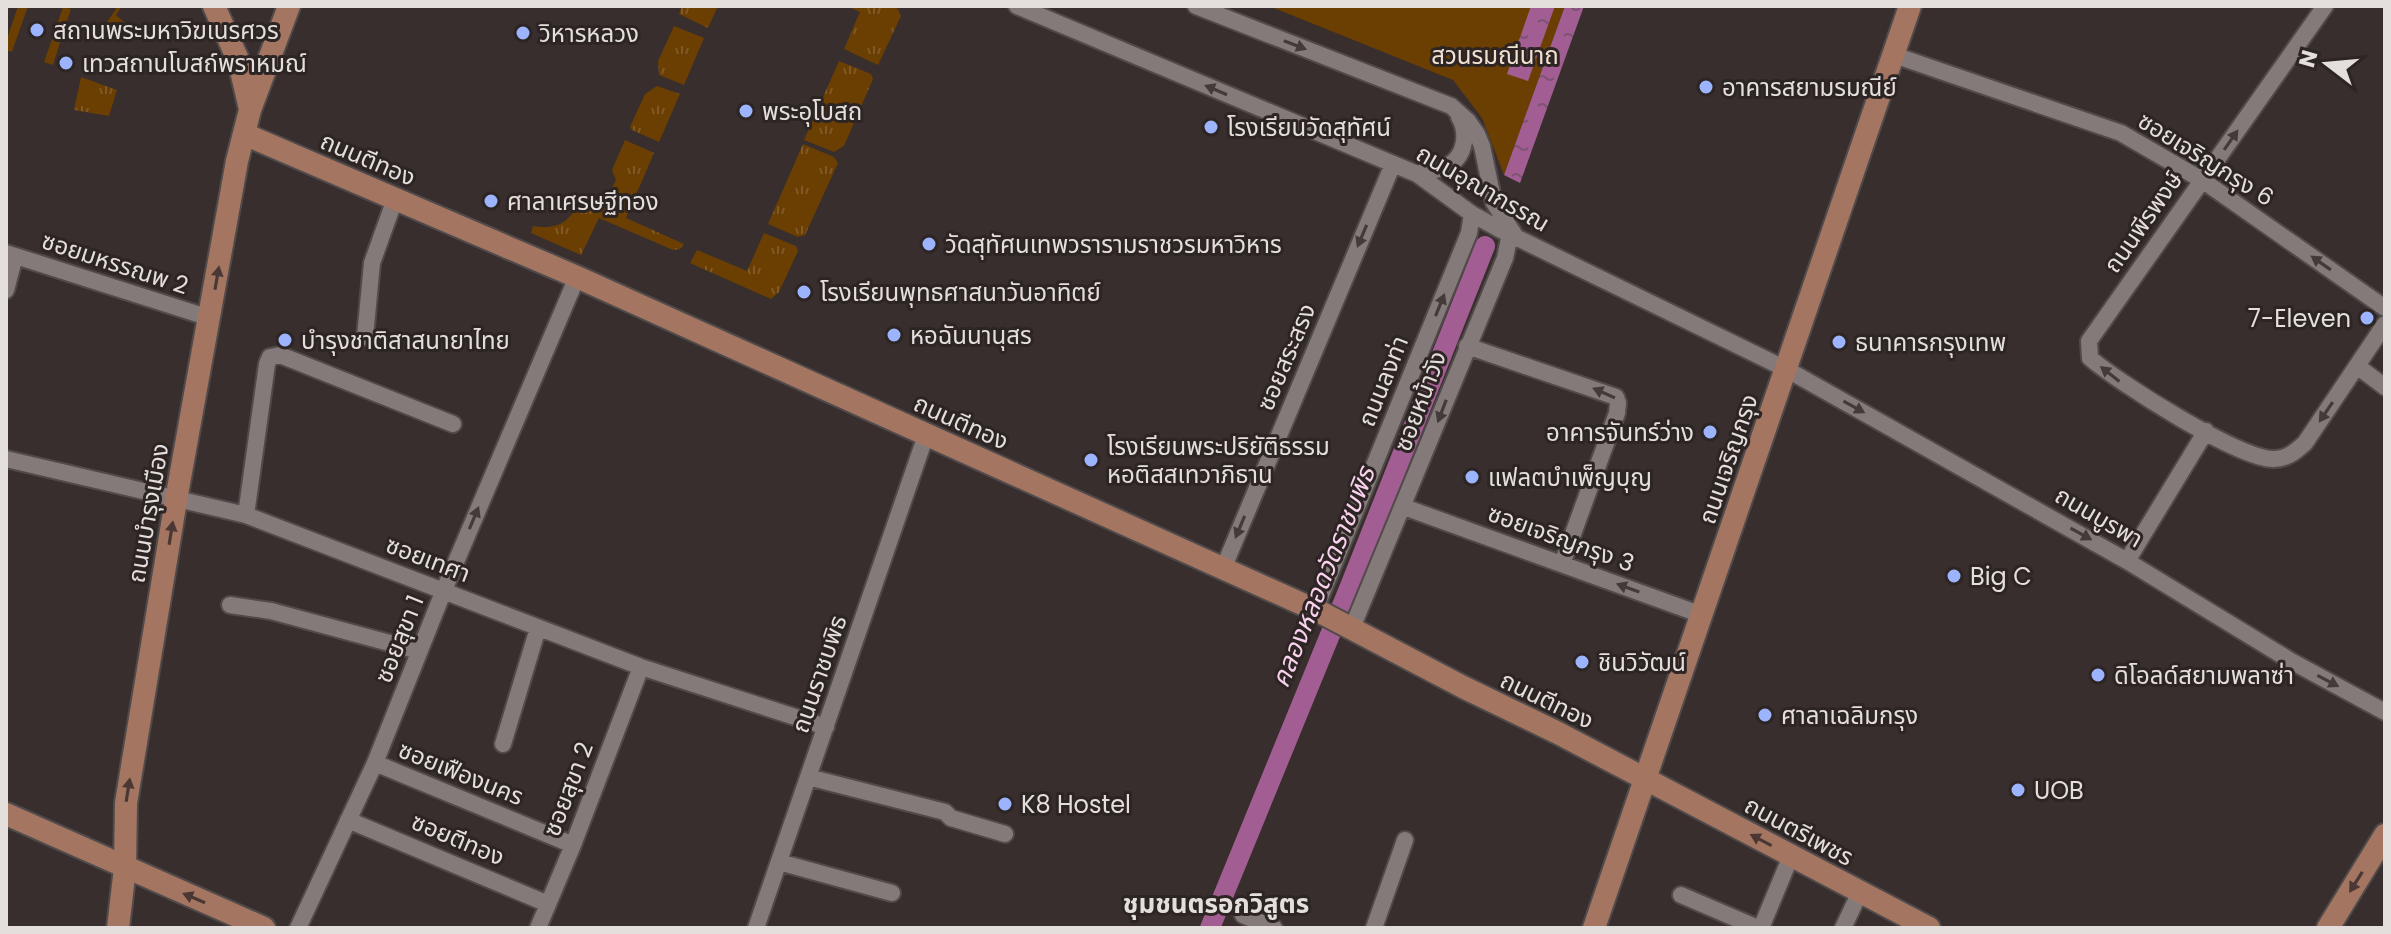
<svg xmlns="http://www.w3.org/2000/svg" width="2391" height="934" font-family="Poppins,'Noto Sans Thai',sans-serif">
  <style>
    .grass { fill: url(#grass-tufts) }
    .green { fill: #6b3e01 }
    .water { fill: url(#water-ripples) }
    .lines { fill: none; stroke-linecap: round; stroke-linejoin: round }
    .canal { stroke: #a25e92; stroke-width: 20 }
    .street-casing { stroke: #514a4a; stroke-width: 20 }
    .secondary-casing { stroke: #514a4a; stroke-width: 26 }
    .street { stroke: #847a79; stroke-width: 16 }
    .secondary { stroke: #a47662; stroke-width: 22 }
    .oneway { fill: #433a39 }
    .oneway2 { fill: #4b3834 }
    .poi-dot { fill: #9cb4fd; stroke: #2d2424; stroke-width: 3 }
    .labels { text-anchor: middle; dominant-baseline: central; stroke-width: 6; stroke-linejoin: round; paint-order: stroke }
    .poi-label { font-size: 24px; fill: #e4dedd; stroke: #2d2424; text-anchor: start }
    .park-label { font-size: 24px; fill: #f2e1d1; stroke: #2d2424 }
    .street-label { font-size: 24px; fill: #e4dedd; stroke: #2d2424 }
    .water-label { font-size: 26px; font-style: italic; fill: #f9d2ee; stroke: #2d2424 }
    .neighbourhood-label { font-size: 26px; font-weight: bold; fill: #e4dedd; stroke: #2d2424 }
  </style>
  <defs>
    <pattern id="grass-tufts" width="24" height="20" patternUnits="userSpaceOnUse" patternTransform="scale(2)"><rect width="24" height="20" fill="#6b3e01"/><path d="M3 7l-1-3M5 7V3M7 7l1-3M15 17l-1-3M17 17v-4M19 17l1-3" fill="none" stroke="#805926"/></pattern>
    <pattern id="water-ripples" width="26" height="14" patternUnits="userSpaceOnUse" patternTransform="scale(2)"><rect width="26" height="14" fill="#a25e92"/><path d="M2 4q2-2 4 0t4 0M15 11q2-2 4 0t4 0" fill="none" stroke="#7c5372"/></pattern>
  </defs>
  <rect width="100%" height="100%" fill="#372e2d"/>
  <path class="grass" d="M118 6H122L116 15 136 33 135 37 105 25Z
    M682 6H718L708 28 679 14Z
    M847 6H892L898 9 901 16 878 65 844 49 860 12Z
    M674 26 704 38 684 85 659 75 658 61Z
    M839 61 871 74 873 79 844 146 834 152 804 140Z
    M81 77 117 90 109 116 74 110Z
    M657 86 680 94 659 142 632 130 630 127 645 94Z
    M625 140 654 153 626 218 684 244 680 249 673 250 599 218 581 255 531 233 533 226C559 230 569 222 581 200L595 204 605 201 616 180 612 170Z
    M803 144 834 157 838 163 805 235 798 237 768 224Z
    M764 233 796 246 798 251 779 292 771 299 690 263 697 250 747 271Z"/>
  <path class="green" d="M18 6H28L12 52 6 50V42Z
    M1269 6H1565L1504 175 1482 118 1453 80Z
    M63 7 71 9 53 65 44 62Z"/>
  <path class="water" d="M1531 6H1555L1528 81 1507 74Z
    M1565 6H1584L1520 183 1504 175Z"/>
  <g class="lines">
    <path class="canal" d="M1210 928 1350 586 1485 246"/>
    <defs>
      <path id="street" d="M1017 6 1417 174 1472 214 1499 229 1786 369 2127 561 2291 661 2385 712
        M1196 6 1451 106 1468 121 1477 134 1482 146 1494 203 1514 234
        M2325 6 2101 324 2089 341 2090 358C2119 383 2237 458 2273 459 2287 459 2295 452 2305 443L2385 324
        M1894 55 2121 133 2202 180 2385 308
        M1417 174C1427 171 1441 170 1449 165 1466 155 1468 132 1459 117
        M6 253 210 318
        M6 290 15 256
        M365 337 372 263 395 199
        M1467 346 1616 397 1618 403 1617 413 1562 564
        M2357 366 2385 387
        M6 459 246 515 641 667 826 727
        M1404 507 1702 615
        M246 515 267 364 270 357 280 355 453 424
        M2127 561 2206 431
        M1223 569 1393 164
        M230 605 271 611 419 651
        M1315 610 1469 233 1472 214
        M1352 628 1505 258 1510 234
        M503 744 538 628
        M375 763 573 845
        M808 777 945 812 951 818 1005 834
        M348 820 548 904
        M779 862 892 893
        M1681 895 1758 928
        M1243 915 1274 928
        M298 928 375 763 444 590 577 277
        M538 928 573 845 641 667
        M756 928 926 435
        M1374 928 1405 840
        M1761 928 1791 856
        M1843 928 1860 892"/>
      <path id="secondary" d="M214 6 239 62 250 109
        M244 134 577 277 1322 613 1463 687 1558 733 1929 928
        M6 814 264 928
        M118 928 125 868 126 803 176 500 237 161 250 110 289 6
        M1594 928 1910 6
        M2328 928 2385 835"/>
    </defs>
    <use href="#street" class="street-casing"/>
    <use href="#secondary" class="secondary-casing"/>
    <use href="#street" class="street"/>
    <use href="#secondary" class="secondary"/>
  </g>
  <defs><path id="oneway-solid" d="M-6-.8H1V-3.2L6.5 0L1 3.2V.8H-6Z" transform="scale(2)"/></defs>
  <g class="oneway">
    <use href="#oneway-solid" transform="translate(1295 45) rotate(21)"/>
    <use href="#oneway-solid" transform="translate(1216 90) rotate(-157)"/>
    <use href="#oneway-solid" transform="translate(2231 140) rotate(-55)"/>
    <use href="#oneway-solid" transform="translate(1362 236) rotate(113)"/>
    <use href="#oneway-solid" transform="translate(2321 263) rotate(-145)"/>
    <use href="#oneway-solid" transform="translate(1440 305) rotate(-68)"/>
    <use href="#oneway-solid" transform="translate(2110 374) rotate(-142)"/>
    <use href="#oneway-solid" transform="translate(1604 393) rotate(-156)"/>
    <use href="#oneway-solid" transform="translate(1854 407) rotate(29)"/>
    <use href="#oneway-solid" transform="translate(1442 411) rotate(111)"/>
    <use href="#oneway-solid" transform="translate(2326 412) rotate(124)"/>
    <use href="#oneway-solid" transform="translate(474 518) rotate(-67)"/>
    <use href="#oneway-solid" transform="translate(1240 527) rotate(113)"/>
    <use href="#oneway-solid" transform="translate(2081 534) rotate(29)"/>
    <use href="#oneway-solid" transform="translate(1628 588) rotate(-160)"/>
    <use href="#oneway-solid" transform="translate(2328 681) rotate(28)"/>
  </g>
  <g class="oneway2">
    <use href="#oneway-solid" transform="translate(217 278) rotate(-80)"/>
    <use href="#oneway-solid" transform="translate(171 533) rotate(-81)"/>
    <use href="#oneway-solid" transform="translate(128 790) rotate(-81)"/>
    <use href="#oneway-solid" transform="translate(1761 840) rotate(-152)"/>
    <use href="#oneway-solid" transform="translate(2356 882) rotate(122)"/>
    <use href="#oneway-solid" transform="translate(194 898) rotate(-157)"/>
  </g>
  <g class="poi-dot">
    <circle cx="37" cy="30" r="8"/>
    <circle cx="523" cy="33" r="8"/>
    <circle cx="66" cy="63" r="8"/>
    <circle cx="1706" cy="87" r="8"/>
    <circle cx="746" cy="111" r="8"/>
    <circle cx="1211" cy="127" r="8"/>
    <circle cx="491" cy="201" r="8"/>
    <circle cx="929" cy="244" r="8"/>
    <circle cx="804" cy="292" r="8"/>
    <circle cx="2367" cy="318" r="8"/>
    <circle cx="894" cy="335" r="8"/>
    <circle cx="285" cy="340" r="8"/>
    <circle cx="1839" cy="342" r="8"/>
    <circle cx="1710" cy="432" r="8"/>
    <circle cx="1091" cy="460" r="8"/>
    <circle cx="1472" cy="477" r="8"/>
    <circle cx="1954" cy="576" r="8"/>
    <circle cx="1582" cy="662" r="8"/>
    <circle cx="2098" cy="675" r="8"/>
    <circle cx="1765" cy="715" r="8"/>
    <circle cx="2018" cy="790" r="8"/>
    <circle cx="1005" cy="804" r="8"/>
  </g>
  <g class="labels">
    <g class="poi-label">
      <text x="53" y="30">สถานพระมหาวิฆเนรศวร</text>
      <text x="539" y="33">วิหารหลวง</text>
      <text x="82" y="63">เทวสถานโบสถ์พราหมณ์</text>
      <text x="1722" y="87">อาคารสยามรมณีย์</text>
      <text x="762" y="111">พระอุโบสถ</text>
      <text x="1227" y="127">โรงเรียนวัดสุทัศน์</text>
      <text x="507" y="201">ศาลาเศรษฐีทอง</text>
      <text x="945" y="244">วัดสุทัศนเทพวรารามราชวรมหาวิหาร</text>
      <text x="820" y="292">โรงเรียนพุทธศาสนาวันอาทิตย์</text>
      <text x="2351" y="318" text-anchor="end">7-Eleven</text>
      <text x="910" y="335">หอฉันนานุสร</text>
      <text x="301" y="340">บำรุงชาติสาสนายาไทย</text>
      <text x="1855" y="342">ธนาคารกรุงเทพ</text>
      <text x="1694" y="432" text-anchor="end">อาคารจันทร์ว่าง</text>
      <text x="1107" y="446">โรงเรียนพระปริยัติธรรม<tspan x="1107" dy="28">หอติสสเทวาภิธาน</tspan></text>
      <text x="1488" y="477">แฟลตบำเพ็ญบุญ</text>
      <text x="1970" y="576">Big C</text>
      <text x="1598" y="662">ชินวิวัฒน์</text>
      <text x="2114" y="675">ดิโอลด์สยามพลาซ่า</text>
      <text x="1781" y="715">ศาลาเฉลิมกรุง</text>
      <text x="2034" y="790">UOB</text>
      <text x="1021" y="804">K8 Hostel</text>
    </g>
    <g class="park-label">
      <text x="1495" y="55">สวนรมณีนาถ</text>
    </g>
    <g class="street-label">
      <text transform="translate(368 159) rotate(23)">ถนนตีทอง</text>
      <text transform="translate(2206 159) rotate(32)">ซอยเจริญกรุง 6</text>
      <text transform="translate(1483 188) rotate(30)">ถนนอุณากรรณ</text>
      <text transform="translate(2143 222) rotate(-55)">ถนนพีรพงษ์</text>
      <text transform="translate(115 263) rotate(18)">ซอยมหรรณพ 2</text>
      <text transform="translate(1286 357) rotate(-67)">ซอยสระสรง</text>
      <text transform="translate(1383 381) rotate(-68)">ถนนลงท่า</text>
      <text transform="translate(1420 401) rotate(-69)">ซอยหน้าวัง</text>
      <text transform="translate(961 422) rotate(24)">ถนนตีทอง</text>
      <text transform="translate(1728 459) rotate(-71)">ถนนเจริญกรุง</text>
      <text transform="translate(148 513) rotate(-80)">ถนนบำรุงเมือง</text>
      <text transform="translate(2099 517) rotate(30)">ถนนบูรพา</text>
      <text transform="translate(1561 538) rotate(20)">ซอยเจริญกรุง 3</text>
      <text transform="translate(428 559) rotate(21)">ซอยเทศา</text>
      <text transform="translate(399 639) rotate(-68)">ซอยสุขา 1</text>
      <text transform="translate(819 674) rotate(-71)">ถนนราชบพิธ</text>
      <text transform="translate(1547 700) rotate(26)">ถนนตีทอง</text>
      <text transform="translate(461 773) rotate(22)">ซอยเฟืองนคร</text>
      <text transform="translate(568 789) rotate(-69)">ซอยสุขา 2</text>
      <text transform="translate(1799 831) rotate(28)">ถนนตรีเพชร</text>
      <text transform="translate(458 839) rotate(23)">ซอยตีทอง</text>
    </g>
    <g class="water-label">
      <text transform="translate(1323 577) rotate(-68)">คลองหลอดวัดราชบพิธ</text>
    </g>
    <g class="neighbourhood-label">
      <text x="1216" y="904">ชุมชนตรอกวิสูตร</text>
    </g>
  </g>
  <rect width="2391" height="934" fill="none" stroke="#e4dedd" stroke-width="16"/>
  <g transform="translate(2327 64) rotate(286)" stroke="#2d2424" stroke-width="6" paint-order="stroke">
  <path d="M0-6L14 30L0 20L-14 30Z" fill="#e4dedd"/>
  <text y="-12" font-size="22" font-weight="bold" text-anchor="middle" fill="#e4dedd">N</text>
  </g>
</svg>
